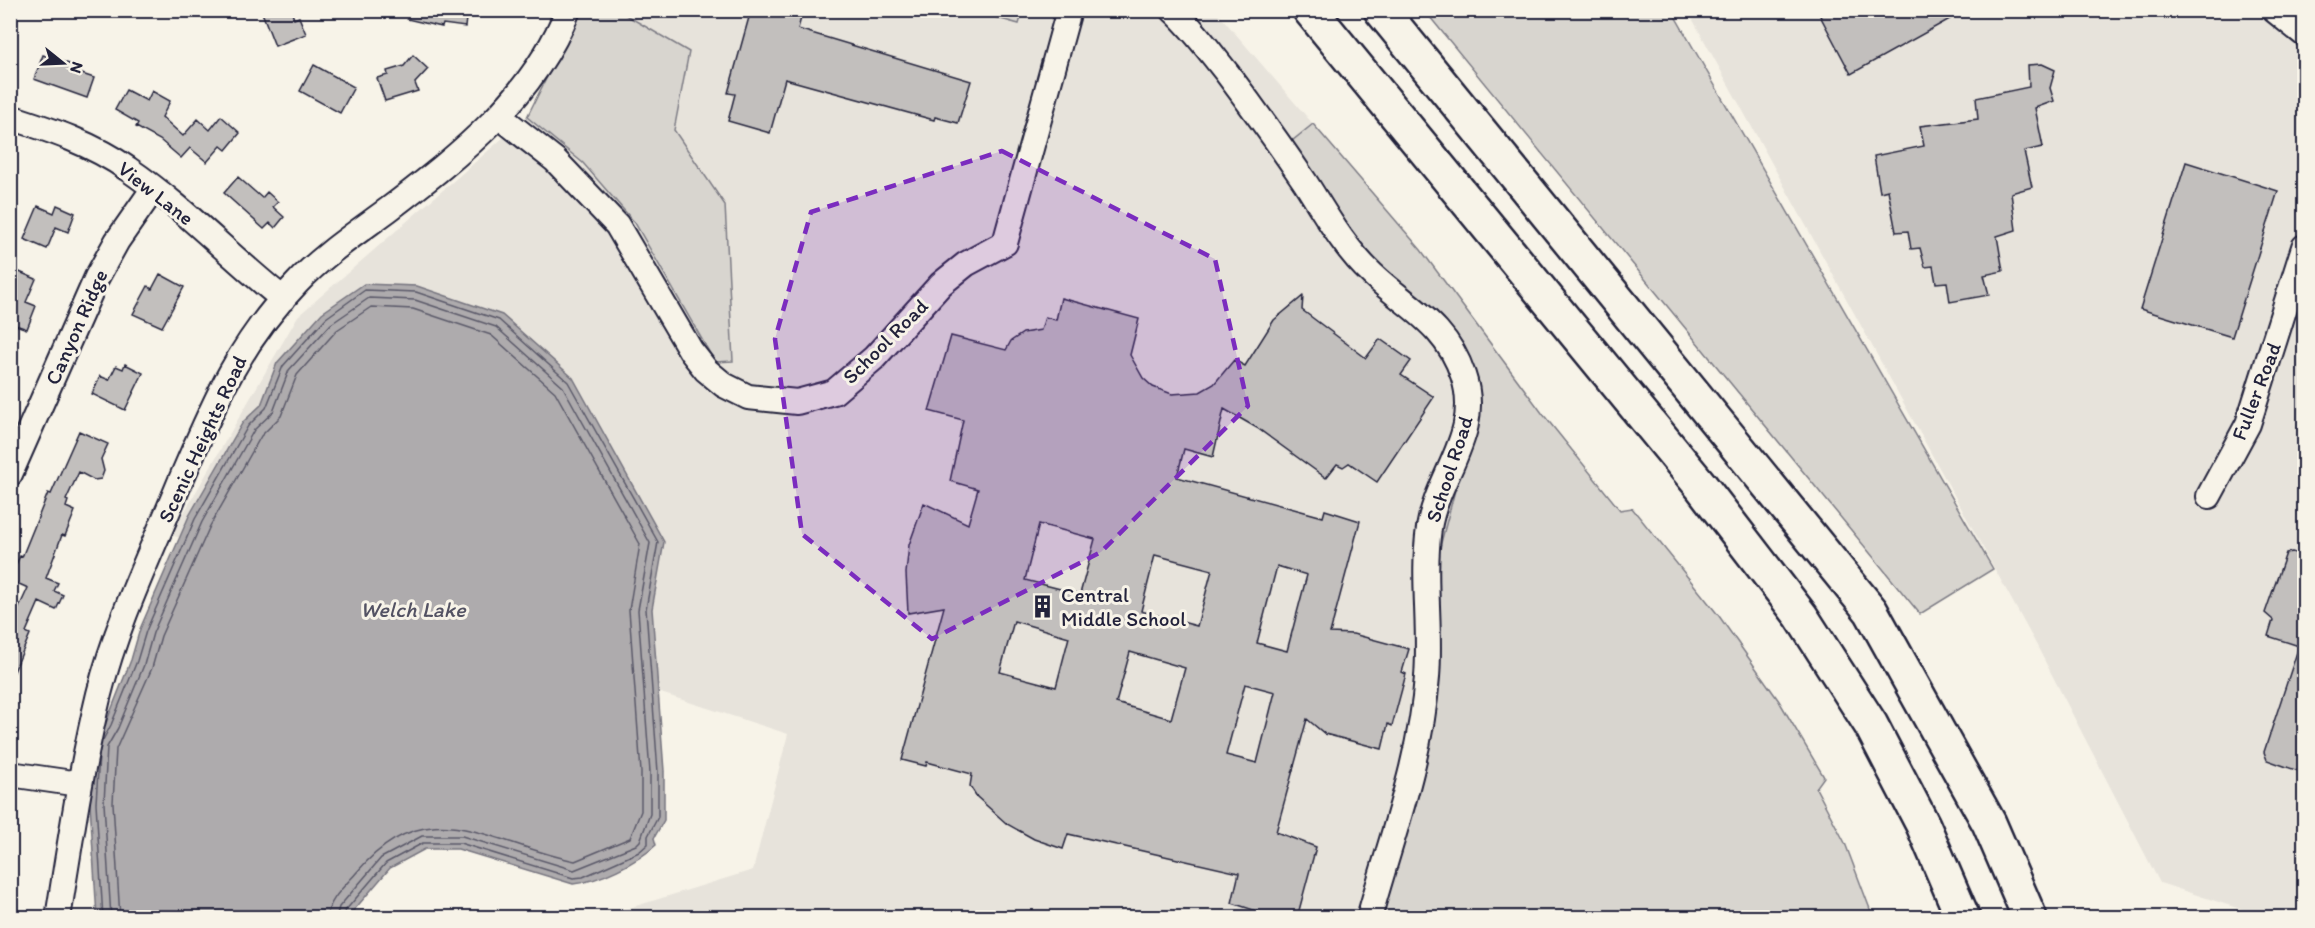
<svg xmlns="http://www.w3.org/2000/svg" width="2315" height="928" font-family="Itim,sans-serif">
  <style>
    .built { fill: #e7e3db }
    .green { fill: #d8d5cf; stroke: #7d7c85; stroke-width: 1.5 }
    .water { fill: #aeabad; stroke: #76747f; stroke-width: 1.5 }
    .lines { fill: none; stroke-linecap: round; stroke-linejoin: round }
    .shore { stroke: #5a5969; stroke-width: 1.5 }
    .building { fill: #c2bfbd; stroke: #22223b; stroke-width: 1.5; fill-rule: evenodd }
    .minor-casing { stroke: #22223b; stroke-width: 28 }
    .highway-casing { stroke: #22223b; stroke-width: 38 }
    .minor { stroke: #f7f3e8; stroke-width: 24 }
    .highway { stroke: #f7f3e8; stroke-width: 33 }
    .marked { fill: #7b2cbf; fill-opacity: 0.2; stroke: #7b2cbf; stroke-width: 4.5; stroke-dasharray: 12 8; stroke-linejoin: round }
    .labels { text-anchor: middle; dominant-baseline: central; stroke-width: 6; stroke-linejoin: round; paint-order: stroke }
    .street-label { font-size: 21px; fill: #22223b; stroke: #f7f3e8 }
    .poi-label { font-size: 21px; fill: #22223b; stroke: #f7f3e8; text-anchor: start }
    .water-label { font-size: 22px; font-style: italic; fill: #535263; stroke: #f7f3e8 }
  </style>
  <rect width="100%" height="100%" fill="#f7f3e8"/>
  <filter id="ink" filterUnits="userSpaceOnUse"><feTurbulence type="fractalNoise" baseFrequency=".0167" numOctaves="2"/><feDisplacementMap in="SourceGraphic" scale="12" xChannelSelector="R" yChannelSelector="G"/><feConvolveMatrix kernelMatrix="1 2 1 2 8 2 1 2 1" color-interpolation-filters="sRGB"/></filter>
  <g filter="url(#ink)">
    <path class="built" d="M580 11H1216L1421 250 1542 413 1620 510 1632 508 1719 616 1779 701 1824 777 1816 788 1845 843 1873 917H600L753 870 788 734 171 535 298 316 527 117Z
      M1688 11H2304V917H2265L2160 883 2036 644Z"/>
    <path class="green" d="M580 11H619L689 52 674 130 725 205 733 361 715 362 635 223 583 163 527 117Z
      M972 11 1023 10V11L1019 24Z
      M1425 11H1672L1993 569 1920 614Z
      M1313 124 1421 250 1542 413 1620 510 1632 508 1719 616 1779 701 1824 777 1816 788 1845 843 1873 917H1380L1433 573 1478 404 1387 273 1353 236 1328 202 1292 141Z"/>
    <path class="water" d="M364 284 417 286 502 315 573 378 664 542 652 609 664 771V820L654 838 656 845C638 862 598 882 573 884L458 849H425L390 868 348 917H97L90 803 94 742 106 723 131 660 140 629 189 516 243 422 261 405 277 363 322 313Z"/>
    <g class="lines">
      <path class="shore" d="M103 740 111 725 137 661 146 631 195 519 248 426 266 408 283 366 326 318 365 290 416 292 499 320 568 382 658 542 646 609 658 772V817L648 836V844L639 852 583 877 573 878 460 843H423L386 863 345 911 344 918
        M99 755 96 803 103 918
        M111 918 104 803 107 747 118 728 144 665 153 633 202 522 254 430 273 412 289 370 331 324 369 298 415 300 496 327 563 387 650 543 638 610 650 772V814L640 841 636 845 574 870 462 836H422L381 858 339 907 336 918
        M120 918 113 803 116 749 152 668 161 636 210 526 261 436 281 416 297 375 337 330 371 307 413 309 491 335 555 392 640 544 629 610 641 772V811L630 838 575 861C489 844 429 787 357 872 346 885 328 900 327 918"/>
    </g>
    <path class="building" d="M261 10H291L294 19 299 17 306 34 275 46Z
      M408 10H467L465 27 443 24 442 27 407 19Z
      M751 10H803L798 29 971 81 958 123 935 117 934 120 785 79 770 133 728 121 735 94 728 93Z
      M1817 10H1966L1851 74Z
      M43 55 78 67 76 72 94 78 87 98 34 79Z
      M413 55 428 69 415 83 418 91 385 101 377 78 388 75 387 71 404 66Z
      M2042 64 2055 70 2050 88 2054 101 2035 108 2043 147 2024 151 2032 187 2011 193 2016 230 1997 236 2003 271 1984 275 1989 295 1950 302 1947 282 1936 283 1933 266 1925 267 1920 248 1911 249 1908 231 1896 232 1888 190 1880 192 1874 156 1924 146 1920 126 1978 119 1976 98 2029 87 2028 65Z
      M314 65 354 87 340 113 300 91Z
      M126 90 147 101 152 91 170 101 162 117 183 136 198 119 210 130 221 116 240 133 226 150 221 146 207 162 190 148 181 158 160 140 136 127 138 123 115 110Z
      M2186 162 2278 191 2232 337 2140 309Z
      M238 177 262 198 267 192 278 202 273 207 284 217 275 228 270 223 264 229 224 193Z
      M57 205 75 213 68 232 56 227 47 249 24 239 38 206 54 213Z
      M10 268 36 279 26 302 36 306 27 329 10 323Z
      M160 274 184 287 162 327 133 314 148 286 152 289Z
      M1303 296 1302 310 1366 358 1380 339 1411 361 1401 375 1434 397 1377 482 1349 463 1343 467 1337 464 1326 478 1257 428 1224 409 1213 457 1184 449 1177 477 1323 517 1325 510 1360 521 1330 633 1353 634 1409 649 1402 672 1406 674 1392 726 1388 724 1382 749 1325 734 1307 719 1276 832 1316 847 1297 918H1278L1232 903 1239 873 1068 834 1063 849 1034 839 1007 824 977 797 970 786 972 774 927 762 926 766 902 760 944 607 908 613 906 573 909 545 924 503 968 524 978 489 950 481 963 420 929 411 951 336 1006 350 1011 341 1023 333 1041 330 1045 317 1056 320 1061 298 1139 319 1130 355 1143 378 1153 387 1172 394 1200 392 1214 384 1234 360 1245 366 1274 320ZM1039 524 1095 539 1080 594 1025 580ZM1155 555 1212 570 1197 626 1141 611ZM1277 566 1307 575 1287 651 1257 643ZM1014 621 1069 637 1056 687 1000 672ZM1130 652 1185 668 1171 719 1116 703ZM1245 684 1275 692 1257 763 1226 755Z
      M125 364 143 373 125 410 92 394 100 376 109 380 116 366 123 369Z
      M79 431 108 444 101 459 104 471 101 479 94 480 79 472 66 500 68 501 66 507 75 511 65 536 62 535 46 578 58 583 54 591 63 595 56 610 39 602 26 632 30 634 10 681V627L28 588 10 580V577L20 556 22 557 48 493 51 494Z
      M2292 552 2304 556V773L2267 760 2264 752 2299 646 2268 636 2273 620 2265 613 2286 553Z"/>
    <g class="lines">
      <defs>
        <path id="minor" d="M1173 10C1193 28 1210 52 1227 73 1254 109 1280 145 1305 182 1325 213 1344 248 1372 274 1408 308 1446 324 1463 375 1483 433 1438 473 1429 528 1422 578 1431 627 1427 677 1421 760 1391 838 1369 918
          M2274 10 2304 34
          M499 116 555 160 617 225 691 351 706 370 724 385 748 397 797 402 834 392 874 358 941 284 966 264 1005 243 1069 10
          M10 117C51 130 93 144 128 169 184 207 230 257 283 299
          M10 474 97 277 117 241 154 188
          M2209 496 2248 424 2304 247
          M10 774 79 784
          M58 918C70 843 81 768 99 694 117 622 150 555 178 487 212 408 236 346 297 283 324 254 358 232 389 209 461 154 534 97 568 10"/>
        <path id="highway" d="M1310 10 1701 486 1801 616 1871 725 1923 825 1963 918
          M1381 10 1871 611 1989 823 2030 918"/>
      </defs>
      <use href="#minor" class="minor-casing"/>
      <use href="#highway" class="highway-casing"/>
      <use href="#minor" class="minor"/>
      <use href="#highway" class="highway"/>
    </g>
  </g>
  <path class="marked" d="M1002 151 1215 259 1248 406 1101 552 932 639 802 534 775 339 811 212Z"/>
  <defs>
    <symbol id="building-bare" viewBox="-9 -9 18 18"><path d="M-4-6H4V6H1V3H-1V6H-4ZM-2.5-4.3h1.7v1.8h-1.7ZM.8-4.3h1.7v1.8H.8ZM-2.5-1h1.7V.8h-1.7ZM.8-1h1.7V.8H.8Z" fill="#22223b" stroke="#f7f3e8" stroke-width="2.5" paint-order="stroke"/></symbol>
  </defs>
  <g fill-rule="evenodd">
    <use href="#building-bare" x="1026" y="590" width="33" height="33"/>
  </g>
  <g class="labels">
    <g class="street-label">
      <text transform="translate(156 193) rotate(38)">View Lane</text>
      <text transform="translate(76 327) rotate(-66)">Canyon Ridge</text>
      <text transform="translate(885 341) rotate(-45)">School Road</text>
      <text transform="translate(2256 391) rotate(-69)">Fuller Road</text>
      <text transform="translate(202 439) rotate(-65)">Scenic Heights Road</text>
      <text transform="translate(1449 469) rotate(-72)">School Road</text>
    </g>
    <g class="poi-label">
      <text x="1061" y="594">Central<tspan x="1061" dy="24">Middle School</tspan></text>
    </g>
    <g class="water-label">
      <text x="413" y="609">Welch Lake</text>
    </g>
  </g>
  <rect width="2315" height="928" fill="none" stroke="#f7f3e8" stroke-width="36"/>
  <rect x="18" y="18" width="2279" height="892" fill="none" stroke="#22223b" stroke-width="2" filter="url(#ink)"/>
  <g transform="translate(63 63) rotate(108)" stroke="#f7f3e8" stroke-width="4.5" paint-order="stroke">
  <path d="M0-4.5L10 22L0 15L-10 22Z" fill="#22223b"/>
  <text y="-9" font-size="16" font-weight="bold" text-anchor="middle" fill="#22223b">N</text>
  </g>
</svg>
